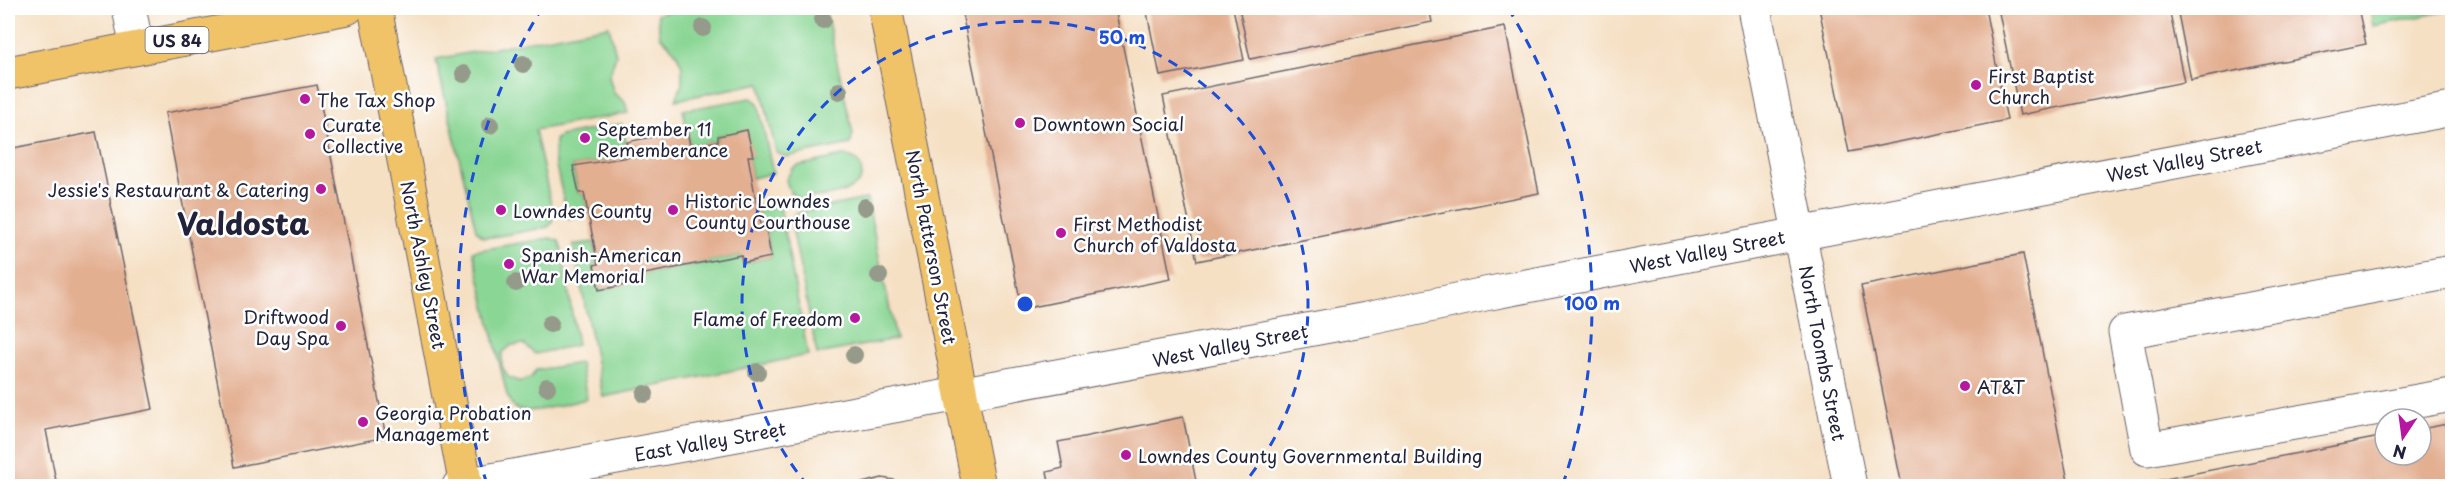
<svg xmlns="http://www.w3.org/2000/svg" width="2460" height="494" font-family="'Playpen Sans',sans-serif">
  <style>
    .green { fill: #8ad694; stroke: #567c68; stroke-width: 1.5 }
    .building { fill: #e3af91 }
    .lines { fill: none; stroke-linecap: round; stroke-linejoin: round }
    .minor-casing { stroke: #6c646b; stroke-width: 35 }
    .major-casing { stroke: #6c646b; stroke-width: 35 }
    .highway-casing { stroke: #6c646b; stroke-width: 35 }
    .minor { stroke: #fff; stroke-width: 33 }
    .major { stroke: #f0c369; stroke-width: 33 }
    .highway { stroke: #f0c369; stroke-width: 33 }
    .tree { fill: #959a8a }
    .ring { fill: none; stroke: #1d4ed8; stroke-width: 3; stroke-dasharray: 10 8 }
    .poi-dot { fill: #b5179e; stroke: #fff; stroke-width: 2 }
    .labels { text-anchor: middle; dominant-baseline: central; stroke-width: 5; stroke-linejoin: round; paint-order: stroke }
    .shield { fill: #fff; stroke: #646476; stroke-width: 1.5 }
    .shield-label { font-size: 16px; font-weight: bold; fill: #22223b }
    .poi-label { font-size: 18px; fill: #22223b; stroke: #fff; text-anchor: start }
    .street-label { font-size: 18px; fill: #22223b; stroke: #fff }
    .town-label { font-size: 30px; font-weight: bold; fill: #22223b; stroke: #fff }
    .centre { fill: #1d4ed8; stroke: #fff; stroke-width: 3 }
    .ring-label { font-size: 18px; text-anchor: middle; font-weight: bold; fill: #1d4ed8; stroke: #fff; stroke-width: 5; stroke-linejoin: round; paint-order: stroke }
  </style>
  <rect width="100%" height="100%" fill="#fff"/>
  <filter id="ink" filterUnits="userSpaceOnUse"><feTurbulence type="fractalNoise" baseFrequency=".0167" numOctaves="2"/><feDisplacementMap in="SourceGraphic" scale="12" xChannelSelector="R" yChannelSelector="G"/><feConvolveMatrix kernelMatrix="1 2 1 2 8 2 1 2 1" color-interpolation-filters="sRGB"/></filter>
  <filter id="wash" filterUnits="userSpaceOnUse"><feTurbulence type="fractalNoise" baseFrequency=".008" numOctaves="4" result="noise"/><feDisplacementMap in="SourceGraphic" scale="24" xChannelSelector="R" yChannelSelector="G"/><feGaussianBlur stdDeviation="1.35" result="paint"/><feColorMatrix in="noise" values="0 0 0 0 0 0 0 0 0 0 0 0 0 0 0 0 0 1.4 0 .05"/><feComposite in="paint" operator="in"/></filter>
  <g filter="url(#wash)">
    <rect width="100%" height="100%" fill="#f5e0c4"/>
    <path class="green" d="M691 8H825L853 134 850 144 786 157 776 152 760 83 676 100 682 84V66L675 51 660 36 657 14Z
      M2370 8H2452V10L2373 26Z
      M609 26 616 55 609 77 614 93 625 102 628 113 535 130 553 214 552 223 548 227 493 237H483L476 230 436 59Z
      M751 98 758 103 773 173 752 178 748 156H752L747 131 718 136V141L690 146 683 110Z
      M622 124 629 157 573 166 578 193H584L588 214 568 219 554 157 555 140 560 136Z
      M843 156C851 157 859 160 861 169 868 196 817 196 800 199L790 192 786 180 792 169 797 166Z
      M867 199 896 339 817 354 791 222 795 213Z
      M779 202 808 355 603 397 573 245 593 242 598 264 594 266 599 290 625 285 624 278 741 255 743 263 771 257 766 229H762L757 206Z
      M550 238 559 241 562 251 577 345 535 354 524 344 512 345 502 353V366L508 377 520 382 531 378 536 370 580 363 587 399C571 402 534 414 519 410 512 408 510 402 507 395L473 251Z"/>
    <g id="blocks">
      <path class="building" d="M961 8H1115L1171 279 1022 309Z
        M1146 8H1233L1244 60 1160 76Z
        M1239 8H1429L1432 22 1250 59Z
        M1819 8H1985L2007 120 1849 152Z
        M1998 8H2169L2184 82 2020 115Z
        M2177 8H2358L2366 44 2191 80Z
        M1505 27 1539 193 1197 261 1163 96Z
        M317 85 386 437 234 467 165 113Z
        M687 130 690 146 718 141V136L747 130 753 156H748L757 206 762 229 766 228 771 257 742 263 741 255 624 278 626 285 599 290 594 265 598 264 584 193H579L573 166 629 157 627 142Z
        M96 132 153 409 46 430 57 486H8V149Z
        M2023 254 2069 486H1902L1861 286Z
        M1183 417 1197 486H1050L1047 472 1063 468 1058 442Z
        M2452 423V486H2156L2155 481 2385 436V455H2421V429Z
        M882 478 894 480 902 486H850Z"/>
    </g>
  </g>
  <g filter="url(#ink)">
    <use href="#blocks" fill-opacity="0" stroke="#6c646b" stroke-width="1.5"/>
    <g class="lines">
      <defs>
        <path id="minor" d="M129 8 137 48
          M1754 8 1850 486
          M2452 272 2125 332 2147 449 2452 395
          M459 486 1367 319 1485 294 2452 109"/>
        <path id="major" d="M375 8 466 486
          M885 8 979 486"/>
        <path id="highway" d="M8 73 347 8"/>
      </defs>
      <use href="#minor" class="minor-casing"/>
      <use href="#major" class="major-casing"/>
      <use href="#highway" class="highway-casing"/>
      <use href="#minor" class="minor"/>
      <use href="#major" class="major"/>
      <use href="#highway" class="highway"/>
    </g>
    <g class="tree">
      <circle cx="823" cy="20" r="9"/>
      <circle cx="703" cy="28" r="9"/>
      <circle cx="523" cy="64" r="9"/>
      <circle cx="464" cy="74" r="9"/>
      <circle cx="839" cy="91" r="9"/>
      <circle cx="490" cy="125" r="9"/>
      <circle cx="865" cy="207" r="9"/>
      <circle cx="879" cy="276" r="9"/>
      <circle cx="516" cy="283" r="9"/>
      <circle cx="550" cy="324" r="9"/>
      <circle cx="854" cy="355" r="9"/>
      <circle cx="757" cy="372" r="9"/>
      <circle cx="547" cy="387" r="9"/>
      <circle cx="645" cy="394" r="9"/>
    </g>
  </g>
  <g class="ring">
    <path d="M808 486A283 283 0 1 1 1242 486"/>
    <path d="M487 484A567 567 0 0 1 542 8M1508 8A567 567 0 0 1 1563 484"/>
  </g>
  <g class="poi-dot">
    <circle cx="1976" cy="85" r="6"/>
    <circle cx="305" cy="99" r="6"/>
    <circle cx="1020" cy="123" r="6"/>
    <circle cx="310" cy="134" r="6"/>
    <circle cx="585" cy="138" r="6"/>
    <circle cx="321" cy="189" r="6"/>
    <circle cx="501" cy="210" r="6"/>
    <circle cx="673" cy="210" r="6"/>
    <circle cx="1061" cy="233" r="6"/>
    <circle cx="509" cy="264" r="6"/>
    <circle cx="855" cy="318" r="6"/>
    <circle cx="341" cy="326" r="6"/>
    <circle cx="1965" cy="386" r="6"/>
    <circle cx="363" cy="422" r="6"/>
    <circle cx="1126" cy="455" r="6"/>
  </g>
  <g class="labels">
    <rect class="shield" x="145.5" y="27" width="63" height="26" rx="4.5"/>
    <g class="shield-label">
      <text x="177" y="40">US 84</text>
    </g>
    <g class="poi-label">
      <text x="1988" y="75">First Baptist<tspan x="1988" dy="21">Church</tspan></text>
      <text x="317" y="99">The Tax Shop</text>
      <text x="1032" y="123">Downtown Social</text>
      <text x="322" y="124">Curate<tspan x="322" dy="21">Collective</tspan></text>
      <text x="597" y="128">September 11<tspan x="597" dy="21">Rememberance</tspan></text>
      <text x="309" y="189" text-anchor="end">Jessie's Restaurant &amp; Catering</text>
      <text x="685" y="200">Historic Lowndes<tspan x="685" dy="21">County Courthouse</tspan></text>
      <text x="513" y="210">Lowndes County</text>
      <text x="1073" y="223">First Methodist<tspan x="1073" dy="21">Church of Valdosta</tspan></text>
      <text x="521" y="254">Spanish-American<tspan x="521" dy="21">War Memorial</tspan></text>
      <text x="329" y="316" text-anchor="end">Driftwood<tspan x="329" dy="21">Day Spa</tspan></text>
      <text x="843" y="318" text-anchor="end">Flame of Freedom</text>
      <text x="1977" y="386">AT&amp;T</text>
      <text x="375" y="412">Georgia Probation<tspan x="375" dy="21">Management</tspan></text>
      <text x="1138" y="455">Lowndes County Governmental Building</text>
    </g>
    <g class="street-label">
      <text transform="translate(2184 160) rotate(-11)">West Valley Street</text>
      <text transform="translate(932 247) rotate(79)">North Patterson Street</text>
      <text transform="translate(1707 251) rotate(-11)">West Valley Street</text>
      <text transform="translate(424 265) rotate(79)">North Ashley Street</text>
      <text transform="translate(1230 345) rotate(-11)">West Valley Street</text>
      <text transform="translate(1823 353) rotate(79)">North Toombs Street</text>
      <text transform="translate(710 441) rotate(-10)">East Valley Street</text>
    </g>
    <g class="town-label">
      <text x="243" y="222">Valdosta</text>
    </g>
  </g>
  <circle cx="1025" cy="304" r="9" class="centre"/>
  <g class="ring-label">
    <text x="1122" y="44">50 m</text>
    <text x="1592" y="310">100 m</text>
  </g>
  <rect width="2460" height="494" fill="none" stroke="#fff" stroke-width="30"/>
  <g transform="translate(2403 437) rotate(193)"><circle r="28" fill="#ffffff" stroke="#a7a7b1" stroke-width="1.5"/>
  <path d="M0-4.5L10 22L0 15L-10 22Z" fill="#b5179e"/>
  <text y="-9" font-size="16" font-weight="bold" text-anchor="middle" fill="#22223b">N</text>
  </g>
</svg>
